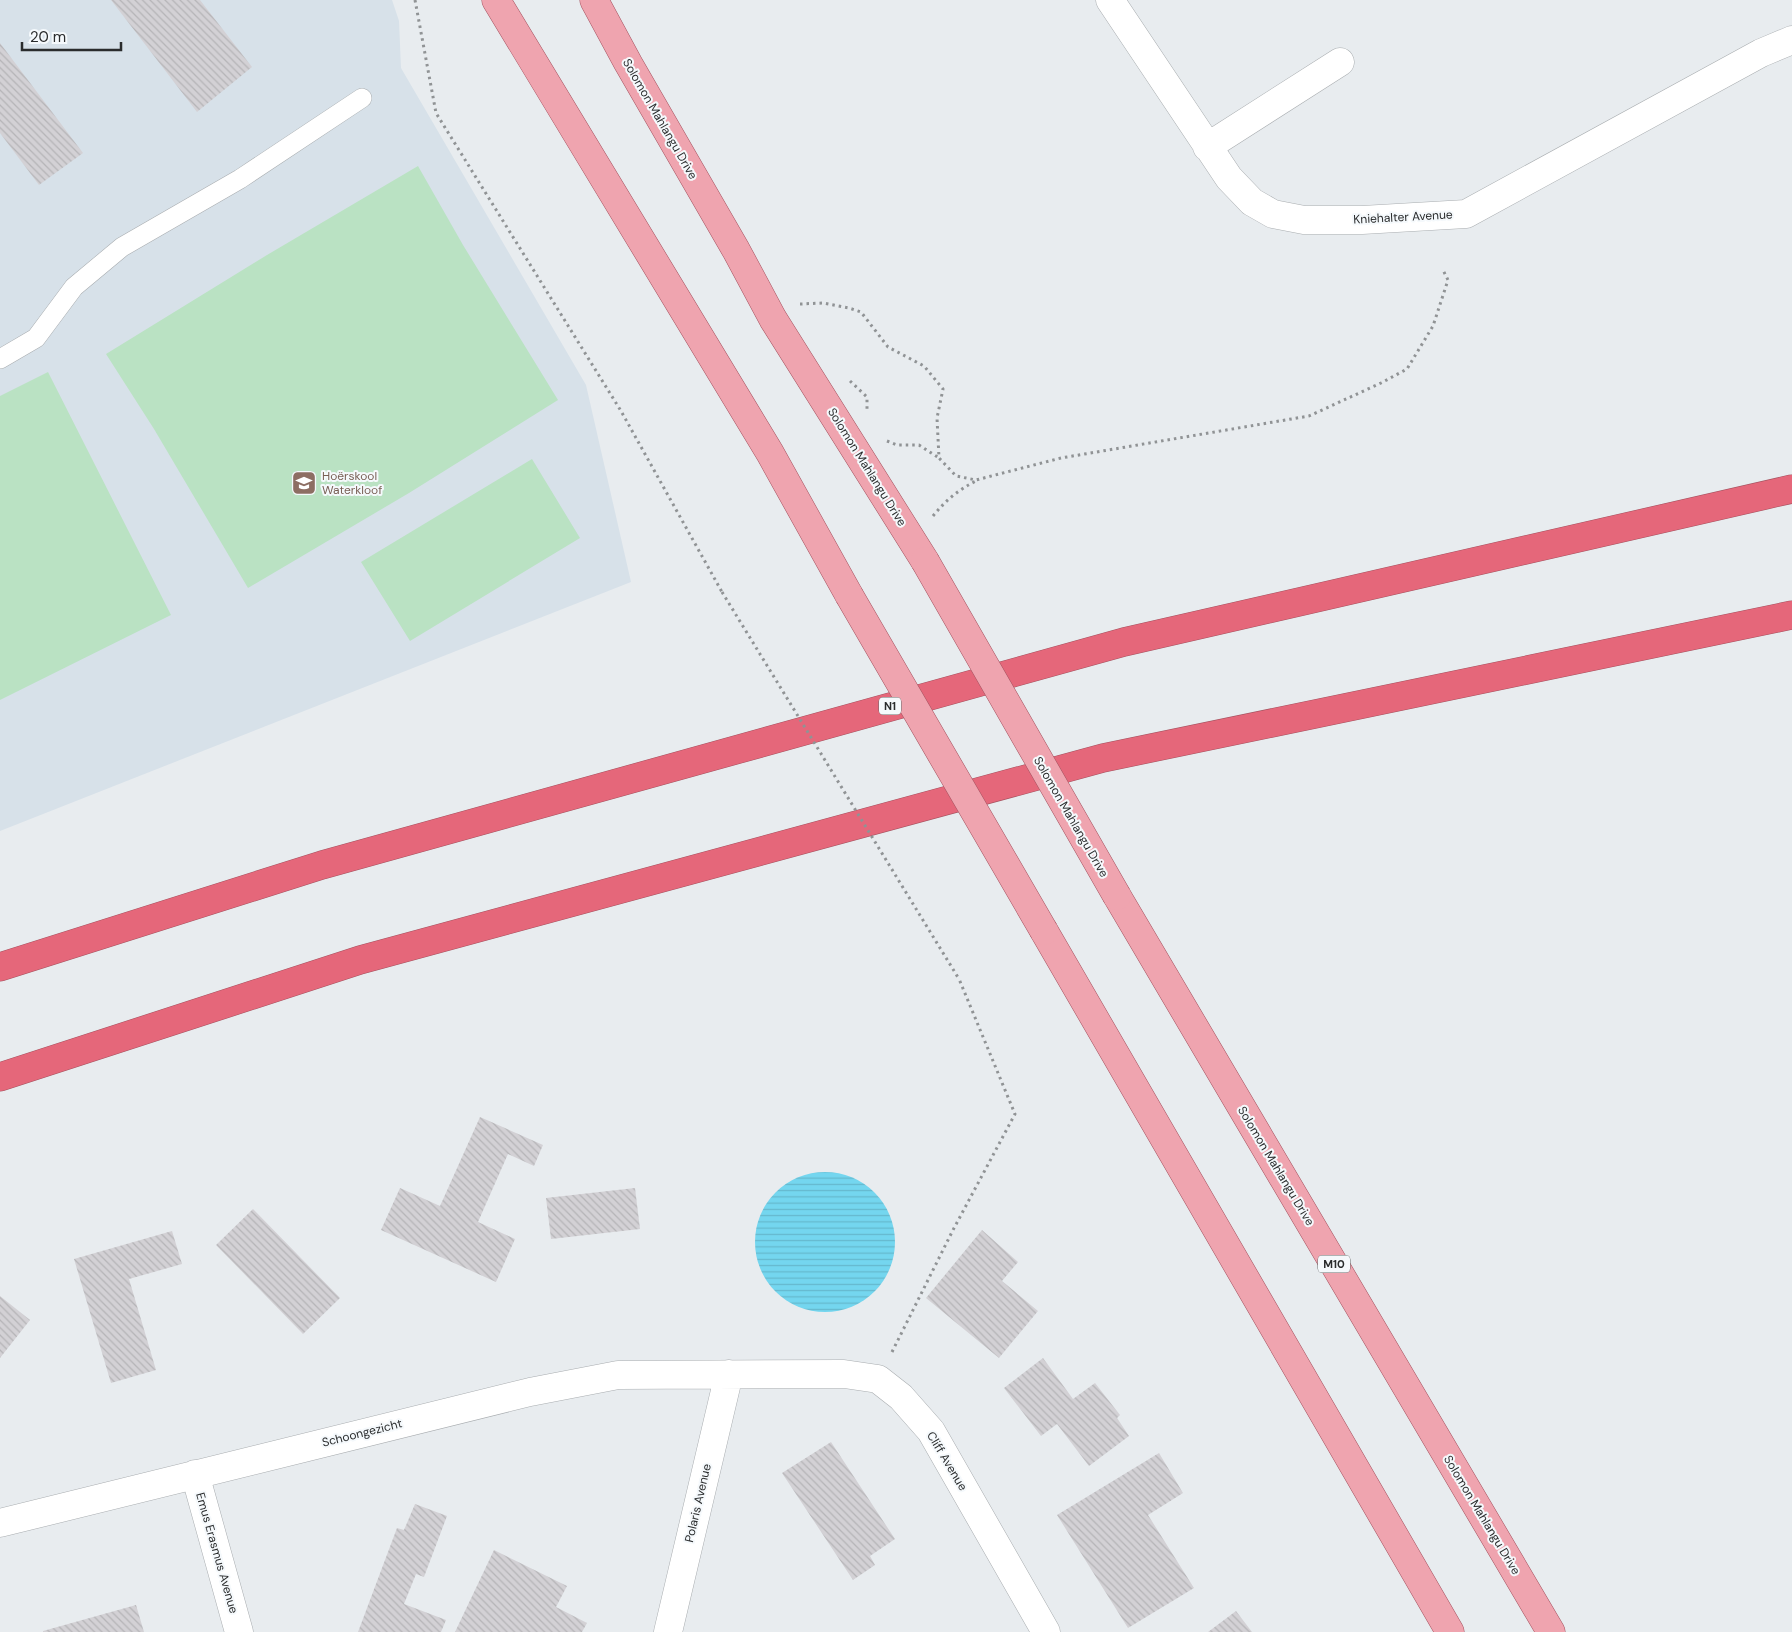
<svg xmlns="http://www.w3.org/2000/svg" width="1792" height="1632" font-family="'DM Sans',sans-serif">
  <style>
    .built { fill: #d7e1e9 }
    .green { fill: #bae2c3 }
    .water { fill: url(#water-rules) }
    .building { fill: url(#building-back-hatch) }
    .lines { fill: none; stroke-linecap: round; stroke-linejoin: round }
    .service-casing { stroke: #a9adb0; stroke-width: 20 }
    .minor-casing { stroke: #a9adb0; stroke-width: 29 }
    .primary-casing { stroke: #a4525f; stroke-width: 29 }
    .motorway-casing { stroke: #a4525f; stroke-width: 29 }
    .path { stroke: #909395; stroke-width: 3; stroke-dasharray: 2.5 4; stroke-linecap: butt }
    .service { stroke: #fff; stroke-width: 19 }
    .minor { stroke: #fff; stroke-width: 28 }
    .primary { stroke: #efa4af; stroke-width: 28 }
    .motorway { stroke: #e5677a; stroke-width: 28 }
    .primary-bridge-casing { stroke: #a4525f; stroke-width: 29; stroke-linecap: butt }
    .path-bridge { stroke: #909395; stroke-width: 3; stroke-dasharray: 2.5 4; stroke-linecap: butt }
    .primary-bridge { stroke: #efa4af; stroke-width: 28 }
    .labels { text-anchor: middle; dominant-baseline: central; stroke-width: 4; stroke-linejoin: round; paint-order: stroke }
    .shield { fill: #f5f9fc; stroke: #676a6b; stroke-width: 1 }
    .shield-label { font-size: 11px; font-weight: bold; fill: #2a2c2d }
    .street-label { font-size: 12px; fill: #2a2c2d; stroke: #f5f9fc }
    .education-label { font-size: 12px; fill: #785e54; stroke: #f5f9fc; text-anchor: start }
  </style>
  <defs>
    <pattern id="water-rules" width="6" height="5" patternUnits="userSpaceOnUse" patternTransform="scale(1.25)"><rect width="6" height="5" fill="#74d6ef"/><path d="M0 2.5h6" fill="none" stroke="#65b8cd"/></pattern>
    <pattern id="building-back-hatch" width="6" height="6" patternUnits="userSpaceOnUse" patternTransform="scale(1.25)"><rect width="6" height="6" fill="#d3d1d5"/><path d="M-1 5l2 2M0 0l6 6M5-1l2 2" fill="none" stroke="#b5b4b7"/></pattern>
  </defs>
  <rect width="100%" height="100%" fill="#e8ecef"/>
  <path class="built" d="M0 0H392L399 21 401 68 586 385 631 582 0 831Z"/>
  <path class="green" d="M418 166 463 245 558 400 409 493 248 588 154 429 106 354 267 255Z
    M48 372 171 615 0 700V396Z
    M532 459 580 538 410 641 361 562Z"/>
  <path class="water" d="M755 1242a70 70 0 1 1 140 0a70 70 0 1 1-140 0Z"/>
  <path class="building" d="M111 0H200L252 67 197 112Z
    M0 43 83 153 39 185 0 133Z
    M480 1117 543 1145 534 1166 508 1154 478 1222 515 1239 496 1282 381 1230 400 1188 440 1206Z
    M635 1188 640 1229 551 1239 546 1198Z
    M253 1209 340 1298 303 1334 216 1245Z
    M982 1230 1018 1262 1002 1281 1038 1311 999 1358 926 1298Z
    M172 1231 182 1264 129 1279 156 1370 111 1383 74 1259Z
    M0 1296 30 1320 0 1358Z
    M1043 1358 1073 1399 1095 1383 1120 1415 1117 1418 1129 1436 1089 1466 1057 1424 1041 1436 1004 1388Z
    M831 1442 895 1539 870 1556 875 1565 853 1580 782 1473Z
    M1159 1453 1183 1493 1148 1515 1194 1588 1128 1628 1057 1515Z
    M415 1504 447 1516 424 1577 416 1574 404 1604 446 1620 441 1632H358L397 1528 404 1530Z
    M494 1550 567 1586 556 1607 587 1623 582 1632H455Z
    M136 1605 144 1632H43V1631Z
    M1236 1611 1252 1632H1208Z"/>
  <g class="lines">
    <defs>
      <path id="service" d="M0 359 36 338 74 287 122 247 240 179 362 98"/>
      <path id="minor" d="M1110 0 1229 178 1252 202 1273 214 1304 220H1362L1466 214 1761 53 1792 40
        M1207 147 1340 62
        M195 1474 239 1632
        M0 1523 530 1392 618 1375 844 1374 878 1379 901 1397 931 1431 1046 1632
        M668 1632 729 1374"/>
      <path id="primary" d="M496 0 770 453 849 595
        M594 0 628 63 736 250 773 319 925 561
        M1117 896 1551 1632
        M1044 931 1450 1632"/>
      <path id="motorway" d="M0 967 322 865 1124 642 1792 489
        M0 1077 360 960 1103 758 1792 615"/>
    </defs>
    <use href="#service" class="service-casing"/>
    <use href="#minor" class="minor-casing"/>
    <use href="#primary" class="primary-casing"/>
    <use href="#motorway" class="motorway-casing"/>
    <path class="path" d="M415 0 436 113 621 411 722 592
      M800 304 823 303 849 308 861 312 888 347 924 366 943 389 937 418 939 458 956 476 976 480 1061 458 1309 416 1381 383 1407 369 1433 326 1448 280 1443 270
      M850 381 867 397V410
      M887 441 897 445H919L939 458
      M933 516C945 501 958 490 976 481
      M892 1352 953 1230 1015 1114 959 979"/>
    <use href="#service" class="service"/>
    <use href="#minor" class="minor"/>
    <use href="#primary" class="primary"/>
    <use href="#motorway" class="motorway"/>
    <defs>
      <path id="primary-bridge" d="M925 561 1117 896
        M849 595 1044 931"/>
    </defs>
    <use href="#primary-bridge" class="primary-bridge-casing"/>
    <path class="path-bridge" d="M722 592 959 979"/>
    <use href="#primary-bridge" class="primary-bridge"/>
  </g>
  <defs>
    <symbol id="school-square" viewBox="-11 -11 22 22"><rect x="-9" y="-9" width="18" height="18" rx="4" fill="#8d6e63" stroke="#f5f9fc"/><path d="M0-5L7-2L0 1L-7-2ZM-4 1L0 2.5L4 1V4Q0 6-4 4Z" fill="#fff"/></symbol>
  </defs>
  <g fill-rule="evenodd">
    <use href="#school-square" x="290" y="469" width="28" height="28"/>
  </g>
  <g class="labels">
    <g class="shield">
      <rect x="879" y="697.5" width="22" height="17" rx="4"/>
      <rect x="1318" y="1255.5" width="32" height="17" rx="4"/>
    </g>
    <g class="shield-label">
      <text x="890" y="706">N1</text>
      <text x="1334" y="1264">M10</text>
    </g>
    <g class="street-label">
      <text transform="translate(660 119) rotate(60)">Solomon Mahlangu Drive</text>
      <text transform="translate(1403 217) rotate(-3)">Kniehalter Avenue</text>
      <text transform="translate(867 467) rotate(58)">Solomon Mahlangu Drive</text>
      <text transform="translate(1071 817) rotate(60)">Solomon Mahlangu Drive</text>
      <text transform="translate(1276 1166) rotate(59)">Solomon Mahlangu Drive</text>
      <text transform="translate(362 1433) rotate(-14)">Schoongezicht</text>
      <text transform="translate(947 1461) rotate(59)">Cliff Avenue</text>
      <text transform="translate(698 1503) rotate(-77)">Polaris Avenue</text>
      <text transform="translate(1482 1515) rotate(59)">Solomon Mahlangu Drive</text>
      <text transform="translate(217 1553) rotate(74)">Emus Erasmus Avenue</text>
    </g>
    <g class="education-label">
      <text x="322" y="476">Hoërskool<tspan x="322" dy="14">Waterkloof</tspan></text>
    </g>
  </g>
  <path d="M22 42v8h99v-8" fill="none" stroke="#2a2c2d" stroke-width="2.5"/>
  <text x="30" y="42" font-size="15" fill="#2a2c2d" stroke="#f5f9fc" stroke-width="4" paint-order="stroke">20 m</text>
</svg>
